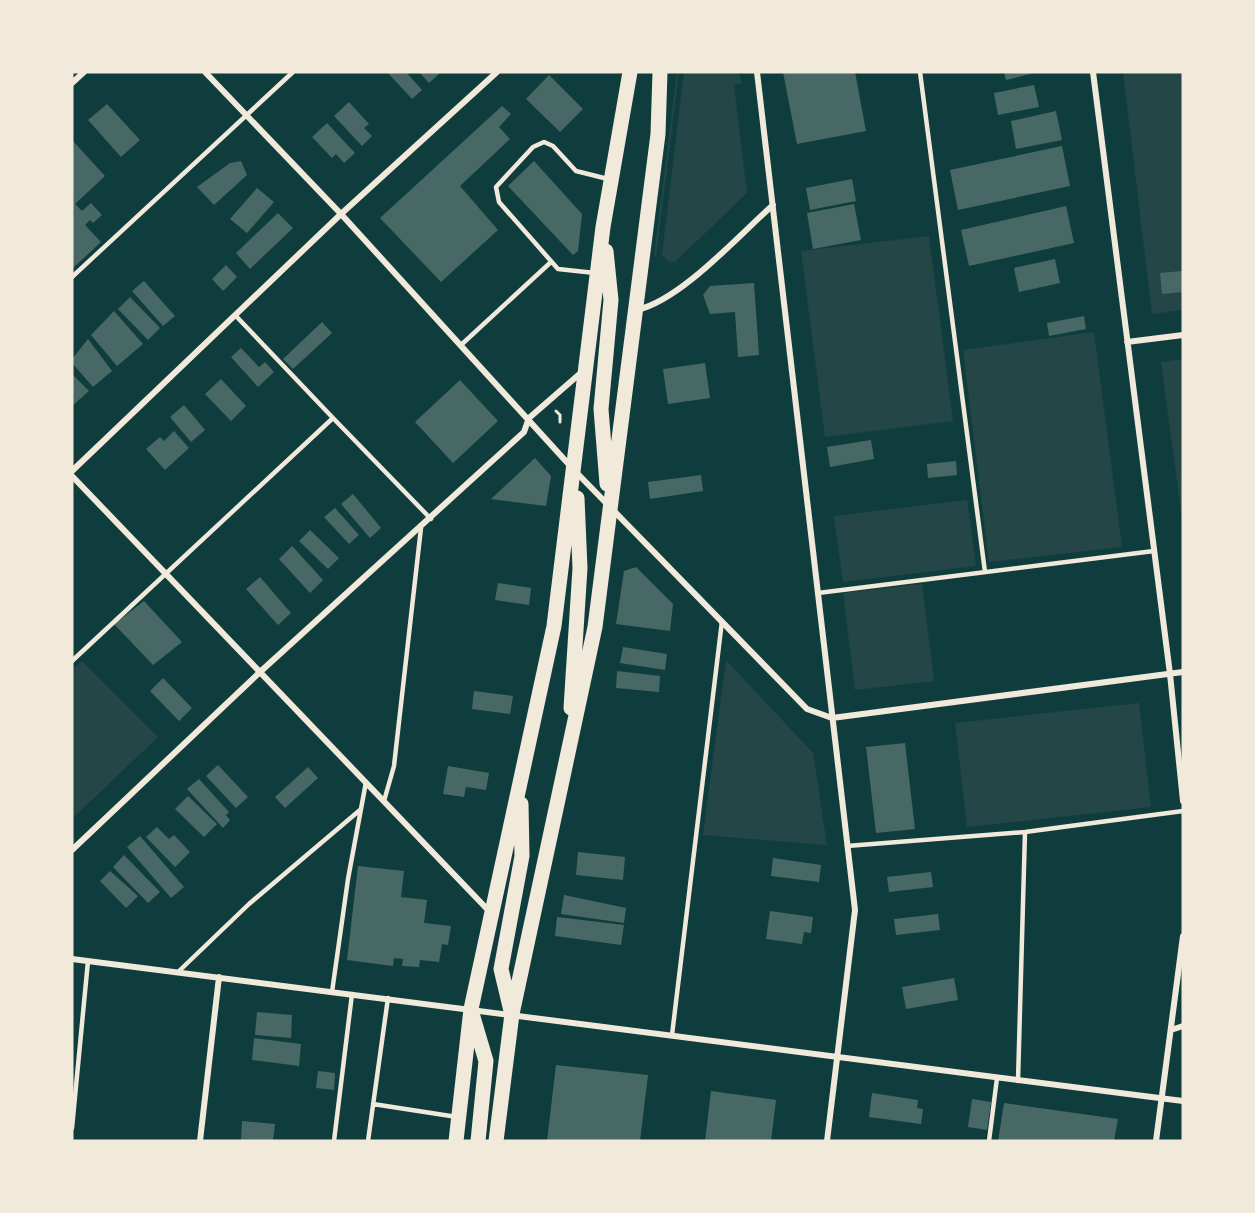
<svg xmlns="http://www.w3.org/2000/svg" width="1255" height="1213" font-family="'Crimson Pro',serif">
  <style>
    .green { fill: #244646 }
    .building { fill: #486865 }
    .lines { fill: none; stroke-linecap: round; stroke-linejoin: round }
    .path { stroke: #f1e9da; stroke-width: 3 }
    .service { stroke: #f1e9da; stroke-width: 4.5 }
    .minor { stroke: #f1e9da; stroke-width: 6 }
    .primary { stroke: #f1e9da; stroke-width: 15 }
  </style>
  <rect width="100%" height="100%" fill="#0f3d3e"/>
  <path class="green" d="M677 72H679L656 257 654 256Z
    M684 72H738L742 83 734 85 747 193 676 261 670 263 662 255Z
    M1123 72H1183V310L1152 314Z
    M929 236 953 421 825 437 801 251Z
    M1094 332 1122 547 989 562 963 350Z
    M1183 359V527L1161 362Z
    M967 500 976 566 843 582 834 516Z
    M922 584 934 681 855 690 843 593Z
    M726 660 813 753 827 845 703 835Z
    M82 661 158 737 72 819V670Z
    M1139 703 1151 807 967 827 955 723Z"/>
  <path class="building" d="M387 72H406L422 90 412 99Z
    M419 72H441L429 83Z
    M783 72H855L866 131 797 144Z
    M1004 72H1034V73L1006 80Z
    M549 75 583 109 560 132 526 99Z
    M1034 85 1039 107 998 115 994 93Z
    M349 102 369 124 364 128 372 136 362 146 334 116Z
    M107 104 140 140 121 157 88 120Z
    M502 106 511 114 499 127 510 139 460 186 498 230 441 282 380 218Z
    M1056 111 1062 140 1016 149 1011 121Z
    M327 123 355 153 344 163 336 154 332 158 312 137Z
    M72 140 105 176 75 204 82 211 91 203 102 215 93 223 90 220 85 225 101 242 72 269Z
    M1062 146 1070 186 958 210 950 170Z
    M241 161 247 175 214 205 197 187 230 163Z
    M534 161 582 214 578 251 573 255 508 186Z
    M852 179 856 201 810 210 806 188Z
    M257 188 274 202 247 233 230 219Z
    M854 204 861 240 813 249 807 213Z
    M1066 206 1074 243 969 266 961 230Z
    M278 213 293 228 250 269 236 253Z
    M1055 259 1060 283 1019 292 1014 268Z
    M226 265 237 277 223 291 212 279Z
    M1182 271 1183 292 1162 294 1160 273Z
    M144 281 175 316 163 326 132 291Z
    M754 283 759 355 738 357 735 312 710 314 703 295 710 286Z
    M130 297 160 328 148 340 118 309Z
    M114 311 143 344 117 366 91 335Z
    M1084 316 1086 329 1049 336 1047 323Z
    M322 322 332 333 293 369 283 359Z
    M88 339 112 371 93 387 72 363V359Z
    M241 348 259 367 265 362 274 372 258 387 231 357Z
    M705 363 710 398 668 404 663 369Z
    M72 374 89 391 72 406Z
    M221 379 246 406 231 421 205 394Z
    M460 380 498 421 453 463 415 422Z
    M184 405 205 430 191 442 170 417Z
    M174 431 189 448 165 470 146 449 160 437 164 441Z
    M871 440 874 459 830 467 827 447Z
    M535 458 551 476 546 506 491 499Z
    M956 461 957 475 928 478 927 464Z
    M701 475 703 491 650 499 648 482Z
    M353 494 381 528 370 538 341 504Z
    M335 508 359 535 349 544 324 517Z
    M310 530 339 558 328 569 299 541Z
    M292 546 323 580 310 593 279 559Z
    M636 567 673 604 670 631 616 624 624 571Z
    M260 577 291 613 278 625 246 589Z
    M498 583 531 588 529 605 495 600Z
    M144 601 182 642 153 665 114 624Z
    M623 647 667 654 665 670 620 663Z
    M617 671 660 676 659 692 616 688Z
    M163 678 192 708 179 721 150 691Z
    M474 691 513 696 510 714 472 709Z
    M905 743 915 829 876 833 866 747Z
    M218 765 248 797 236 808 206 776Z
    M448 766 489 773 486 790 466 787 464 797 443 794Z
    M308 767 318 778 285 808 275 797Z
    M199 779 229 812 226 815 230 820 223 828 187 789Z
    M188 796 217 824 204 837 175 809Z
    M157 827 169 839 174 835 190 852 175 867 146 837Z
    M140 836 184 887 171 898 127 847Z
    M578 852 625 857 623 880 576 875Z
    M124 855 160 892 148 903 113 867Z
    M773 858 821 865 819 882 771 876Z
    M358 866 404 871 401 897 427 900 424 923 451 926 448 945 442 944 439 962 420 960 419 967 402 966 403 959 394 958 393 966 347 960Z
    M110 871 138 896 126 908 100 881Z
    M931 872 933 887 889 892 887 877Z
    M564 895 626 908 624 923 561 914Z
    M770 911 813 917 811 933 804 932 802 944 766 939Z
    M938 914 940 930 896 935 894 919Z
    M557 917 624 925 621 945 555 936Z
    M954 978 958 1000 906 1009 902 987Z
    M257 1012 292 1015 291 1038 255 1035Z
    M254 1038 301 1044 299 1066 252 1060Z
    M556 1065 648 1075 640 1141H547Z
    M318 1071 335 1073 334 1090 316 1088Z
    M711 1091 776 1100 771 1141H705Z
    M872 1093 918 1100 917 1108 923 1109 921 1124 869 1117Z
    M972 1099 991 1102 987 1130 968 1127Z
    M1004 1103 1118 1119 1114 1141H998Z
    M242 1121 275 1124 273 1141H241Z"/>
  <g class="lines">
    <path class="path" d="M556 411 560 415V422"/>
    <path class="service" d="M920 72 985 572
      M595 273 558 269 499 202 496 187 533 147 544 142 553 146 576 171 608 179
      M72 277 293 72
      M461 345 551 262
      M333 418 431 519
      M818 593 1154 551
      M72 661 333 418 235 315
      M384 801 394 766 421 528
      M847 846 1025 832 1183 811
      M178 972 249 904 360 810
      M332 992 348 879 366 782
      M672 1035 722 621
      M1018 1081 1025 832
      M373 1104 457 1117
      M72 1128 88 961
      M334 1141 352 994
      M368 1141 388 998
      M989 1141 997 1078"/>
    <path class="minor" d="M205 72 341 214 573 469 807 709 832 718 1183 672
      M757 72 855 910 827 1141
      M1093 72 1170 674 1183 801
      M72 83 84 72
      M637 310C681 300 738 236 773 205
      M1127 342 1183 335
      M72 471 341 214 497 72
      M72 476 489 911
      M72 850 260 672 524 432 529 418 583 371
      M72 959 1183 1101
      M1171 1030 1183 1026
      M200 1141 219 977
      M1156 1141 1183 936"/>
    <path class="primary" d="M606 251 611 300 601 409 607 484
      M571 708 580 568 577 498
      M511 1011 501 969 522 856 521 804
      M473 1017 486 1061 478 1141
      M456 1141 471 1009 554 626 603 227 630 72
      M496 1141 512 1014 595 627 658 134 660 72"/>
  </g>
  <rect width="1255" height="1213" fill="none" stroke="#f1e9da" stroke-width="147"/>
</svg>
